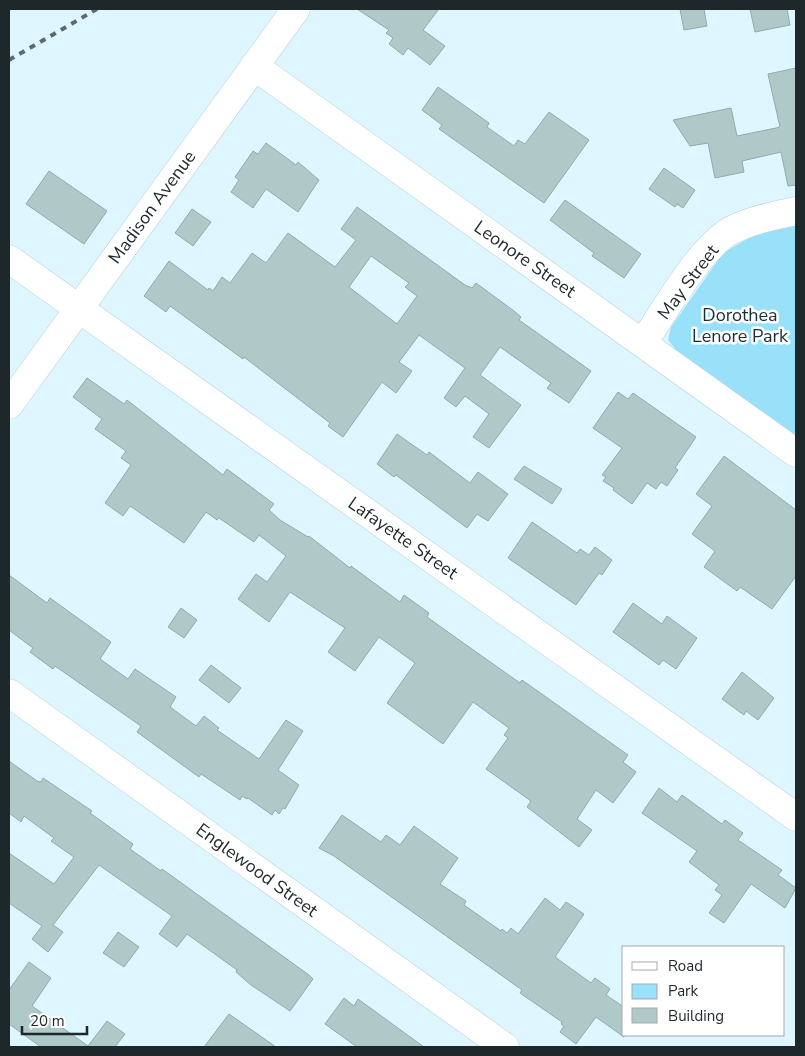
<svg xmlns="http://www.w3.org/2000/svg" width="805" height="1056" font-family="'Nunito Sans',sans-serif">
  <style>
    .green { fill: #99e1f9 }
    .building { fill: #afc9c8; stroke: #91aaaa; fill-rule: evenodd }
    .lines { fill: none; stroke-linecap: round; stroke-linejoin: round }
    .minor-casing { stroke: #b6ced6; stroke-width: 29 }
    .minor { stroke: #fff; stroke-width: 28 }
    .rail { stroke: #5c6a6f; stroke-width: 4; stroke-dasharray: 6 6; stroke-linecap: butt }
    .labels { text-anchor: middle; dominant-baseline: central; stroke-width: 5; stroke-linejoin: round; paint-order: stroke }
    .street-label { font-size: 18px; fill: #1e272a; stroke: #fff }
    .park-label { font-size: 18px; fill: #192f36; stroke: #fff }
  </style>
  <rect width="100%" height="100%" fill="#def6ff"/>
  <path class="green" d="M796 224V436L676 350 668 340 671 327 723 253 754 235Z"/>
  <path class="building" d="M357 9H439L423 30 445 46 430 65 408 48 403 55 389 44 393 38 386 33 389 30Z
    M680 9H704L707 26 684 30Z
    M750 9H787L790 25 755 32Z
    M796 68V185L788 186 781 152 742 161 744 172 715 178 708 143 690 146 673 120 731 108 737 136 776 128 780 127 768 74Z
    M438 87 489 123 487 127 514 146 518 140 525 144 549 112 589 140 544 203 439 129 442 125 422 110Z
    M266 143 296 165 298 162 319 180 298 212 266 189 253 208 231 192 239 180 235 177 253 151 258 154Z
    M664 168 695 190 683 208 677 204 675 207 649 189Z
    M49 171 107 211 84 244 26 204Z
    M565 200 641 254 624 278 592 256 594 253 550 220Z
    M357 207 465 285 472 288 476 283 514 311 521 317 519 320 591 371 569 403 547 388 551 383 500 347 480 375 521 405 489 448 473 437 489 414 465 396 456 407 444 398 465 368 419 335 399 362 412 371 396 393 382 382 343 437 328 426 330 423 244 357 243 359 170 306 166 312 144 296 169 261 208 290 209 288 213 291 222 277 230 283 252 253 266 263 288 233 335 267 356 240 341 229ZM371 256 409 283 405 287 417 296 397 324 349 287Z
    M192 209 211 222 193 246 175 233Z
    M87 378 124 404 127 400 223 475 227 469 274 504 269 510 280 520 308 537 309 536 350 568 351 566 400 602 404 595 429 613 427 617 462 642 520 683 522 680 628 755 623 762 636 772 613 803 596 790 577 819 592 830 579 847 527 807 531 801 486 769 508 738 504 735 509 728 473 702 443 744 387 703 415 663 379 637 355 671 328 652 345 628 290 592 269 622 238 599 256 574 267 582 286 556 259 535 254 542 219 518 217 520 206 512 184 543 130 506 123 516 105 503 131 465 121 458 126 451 95 429 102 419 73 397Z
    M618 392 628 399 633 393 696 437 675 468 678 470 667 486 661 482 656 489 647 483 632 504 613 490 614 488 603 481 606 477 602 475 622 448 593 428Z
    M397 434 427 455 429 452 470 483 478 472 508 494 488 521 477 514 467 528 396 475 394 477 377 464Z
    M724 456 796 510V576L772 609 740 587 737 591 704 567 715 551 692 534 712 506 696 494Z
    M524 466 562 489 552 504 514 479Z
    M532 522 577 553 580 549 589 555 595 547 612 560 602 575 599 573 576 605 508 558Z
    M9 575 47 603 50 598 111 642 100 659 128 679 135 669 176 697 170 707 196 726 204 716 219 728 217 730 259 759 286 720 303 731 278 770 299 785 285 809 283 808 279 814 275 810 272 815 248 798 247 799 242 796 240 800 201 774 199 777 137 732 141 726 55 666 53 669 30 652 33 648 9 630Z
    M633 603 662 624 667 616 697 638 676 669 663 660 659 665 613 632Z
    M181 608 197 620 184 638 168 627Z
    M211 665 241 688 229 703 199 680Z
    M742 672 774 698 758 720 746 711 744 715 722 699Z
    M9 761 37 781 41 782 43 778 92 811 90 813 133 844 130 849 161 871 162 869 309 975 313 979 290 1011 251 985 236 972 237 970 187 934 177 947 159 934 172 916 99 865 53 925 63 932 48 952 32 939 42 926 9 903V853L54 884 74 857 51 841 54 838 24 816 21 822 9 813Z
    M659 788 677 802 682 795 722 824 725 820 743 833 738 840 782 870 778 875 796 888 785 908 751 884 724 923 709 913 722 895 715 890 719 885 689 862 697 851 642 813Z
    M342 815 381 842 386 835 400 845 414 826 458 858 440 884 466 901 464 905 501 931 502 929 507 933 511 928 518 934 545 898 560 910 566 902 584 914 555 957 591 983 595 978 610 989 606 995 624 1007V1037L596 1017 576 1044 560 1032 564 1026 561 1024 562 1022 520 993 522 990 334 856 319 848Z
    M118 932 139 947 124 967 103 953Z
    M29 962 51 978 32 1006 88 1046 107 1021 125 1034 115 1047H41L9 1024V990Z
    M344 998 354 1006 358 999 424 1047H357L325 1024Z
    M229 1014 276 1047H204Z"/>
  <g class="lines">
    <defs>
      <path id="minor" d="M254 66 796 453
        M9 259 796 817
        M643 343C664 312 699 249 730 231 750 220 774 216 796 211
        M9 405 296 9
        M9 693 505 1047"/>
    </defs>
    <use href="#minor" class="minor-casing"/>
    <use href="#minor" class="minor"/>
    <path class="rail" d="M9 60 97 9"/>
  </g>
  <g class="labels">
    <g class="street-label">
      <text transform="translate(152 207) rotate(-54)">Madison Avenue</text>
      <text transform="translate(525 259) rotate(35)">Leonore Street</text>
      <text transform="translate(688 282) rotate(-53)">May Street</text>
      <text transform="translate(403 538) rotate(35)">Lafayette Street</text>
      <text transform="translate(257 870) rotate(36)">Englewood Street</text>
    </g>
    <g class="park-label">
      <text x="740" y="315">Dorothea<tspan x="740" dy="21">Lenore Park</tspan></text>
    </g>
  </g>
  <rect width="805" height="1056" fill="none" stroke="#1e272a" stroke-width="20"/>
  <rect x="622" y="946" width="162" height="90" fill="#ffffff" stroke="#a5a9aa"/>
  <rect x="632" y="962" width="25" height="8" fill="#ffffff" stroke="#a5a9aa"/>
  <text x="668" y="971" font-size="15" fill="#1e272a">Road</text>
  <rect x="632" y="984" width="25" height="15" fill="#99e1f9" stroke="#a5a9aa"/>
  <text x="668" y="996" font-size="15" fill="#1e272a">Park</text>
  <rect x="632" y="1008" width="25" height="15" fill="#afc9c8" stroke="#a5a9aa"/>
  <text x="668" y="1021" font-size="15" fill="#1e272a">Building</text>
  <path d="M22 1026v8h65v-8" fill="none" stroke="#1e272a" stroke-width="2.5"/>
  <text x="30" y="1026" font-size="15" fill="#1e272a" stroke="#ffffff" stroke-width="4" paint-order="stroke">20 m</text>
</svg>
